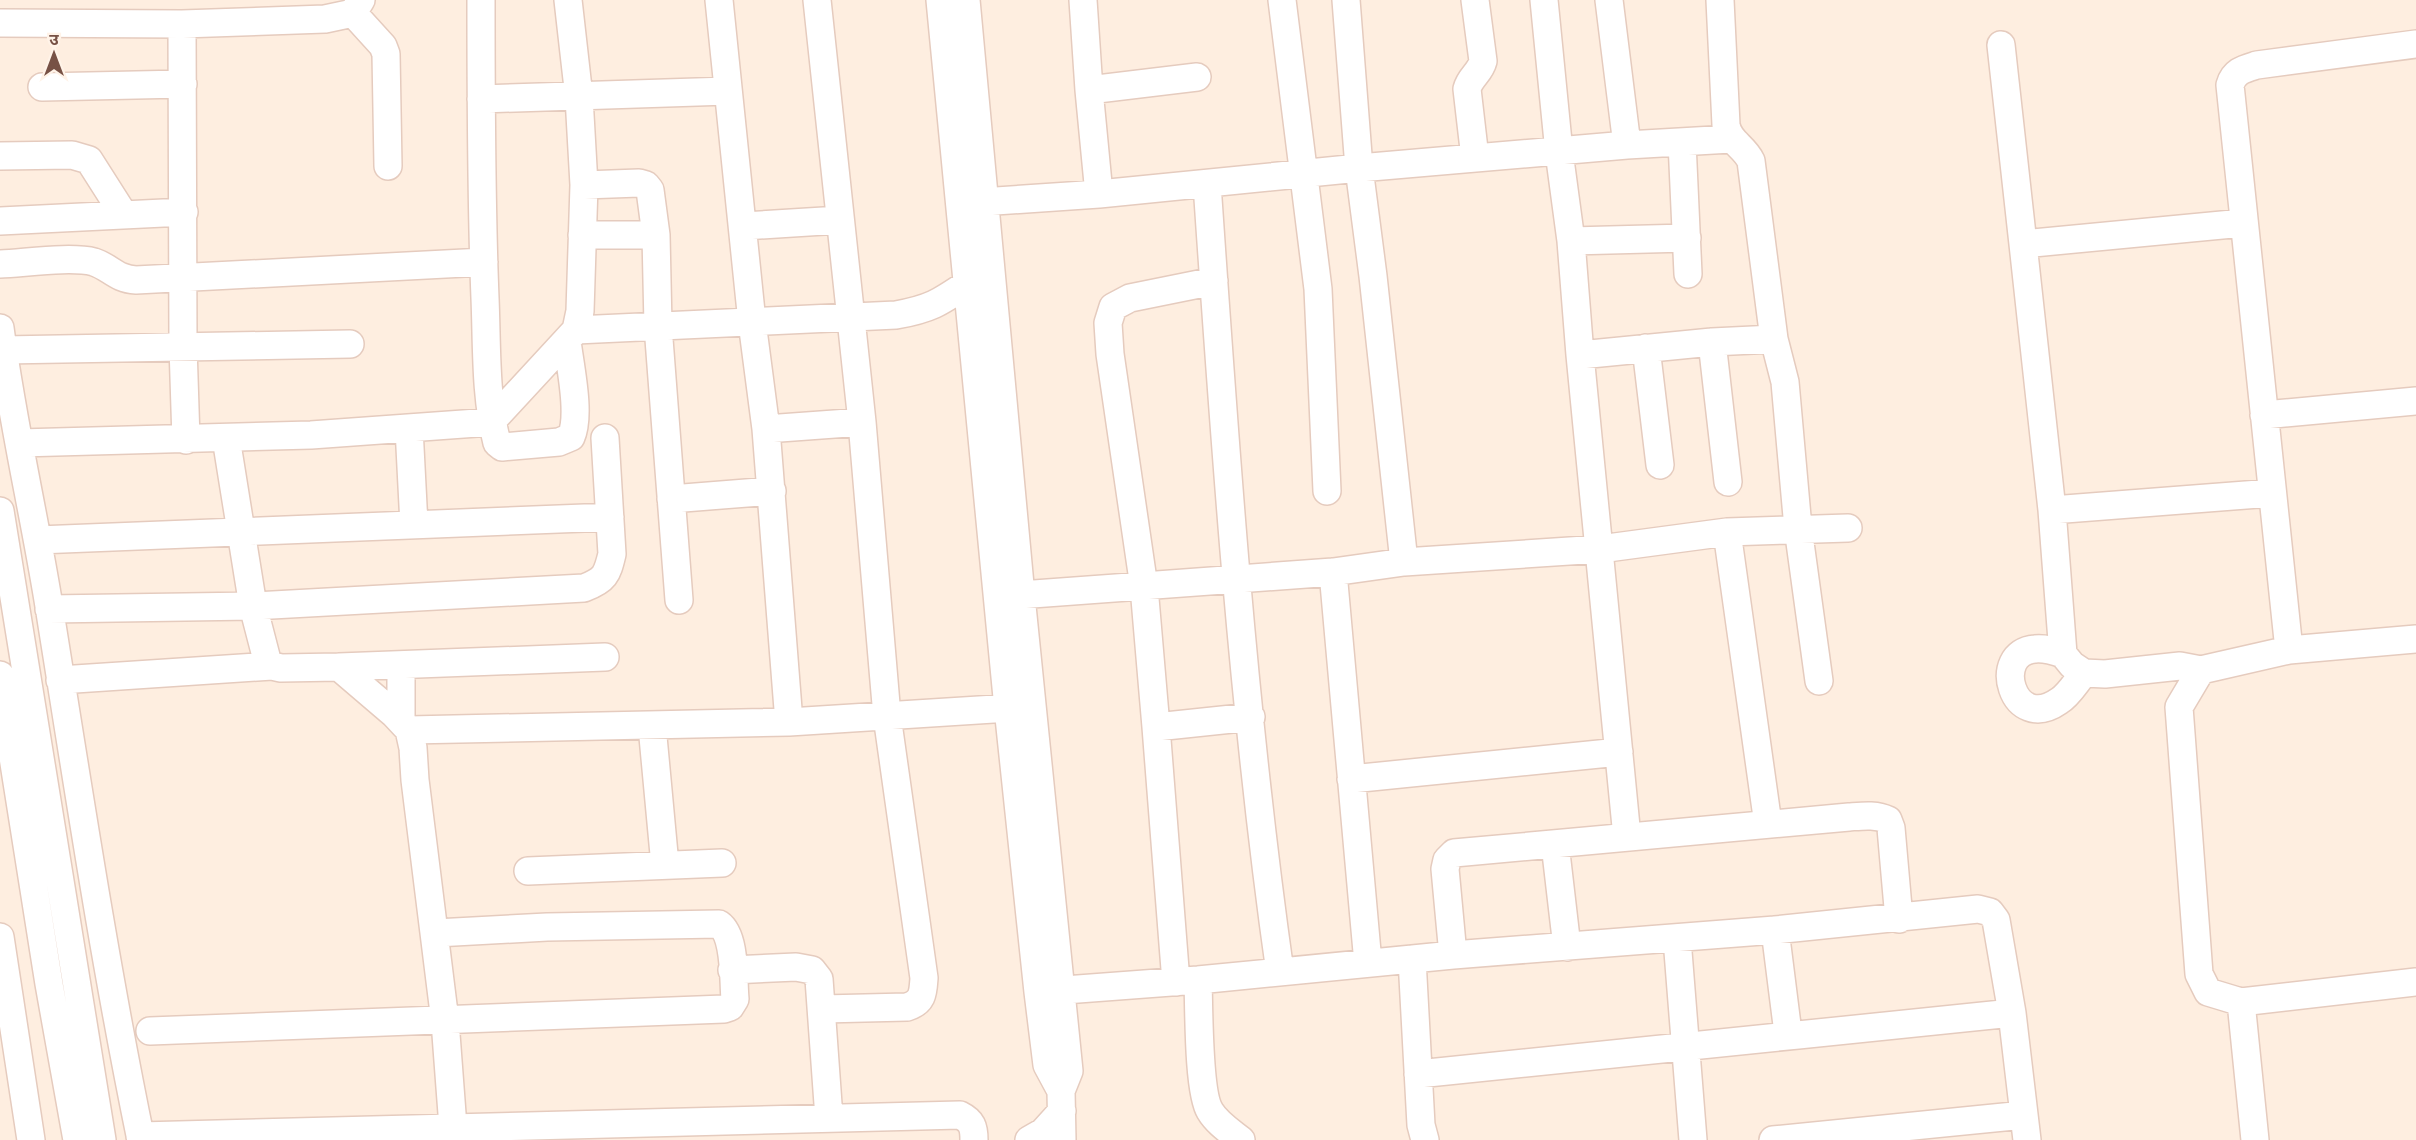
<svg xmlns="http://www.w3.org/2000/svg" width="2416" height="1140" font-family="'IBM Plex Sans','Noto Sans Devanagari',sans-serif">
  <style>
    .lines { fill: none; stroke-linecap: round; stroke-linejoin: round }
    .minor-casing { stroke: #e5cbbe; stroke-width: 30 }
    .minor { stroke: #fff; stroke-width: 27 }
  </style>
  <rect width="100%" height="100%" fill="#feeee0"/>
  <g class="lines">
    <defs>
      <path id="minor" d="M481 0C481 99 481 198 485 298 487 346 485 396 497 443L502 447 559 442 571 437C581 415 570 366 567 341
        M568 0 579 97 584 185 580 311 576 330
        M719 0 752 322 766 429 789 722
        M817 0 862 422
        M940 0 1008 708 1038 992 1047 1065 1061 1091
        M966 0 1021 596 1069 1071 1061 1091 1062 1140
        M1083 0 1089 90 1099 194
        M1282 0 1318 289 1327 491
        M1346 0 1359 168 1373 276 1404 562
        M1544 0 1559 152 1571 241 1687 238
        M1720 0 1726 125C1729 142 1744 146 1751 161L1774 339 1785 382 1798 528 1819 681
        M353 13 383 46 386 54 388 166
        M0 23 182 24 325 19 353 13 361 0
        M182 24 183 346 186 440
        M2001 45 2023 244
        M42 87 183 84
        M1089 90 1197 77
        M481 99 728 91
        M1682 142 1688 274
        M1627 145 1731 139
        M0 156 72 155 89 160 124 215
        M1475 158 1467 89C1470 77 1480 73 1483 61L1475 0
        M1207 184C1225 447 1243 711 1280 972
        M584 185 639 183 646 185 650 190 656 235 658 326 679 600
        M966 203 1099 194 1359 168 1627 145 1609 0
        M0 221 184 212
        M744 226 840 220
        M582 235H656
        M1571 241 1580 355 1627 837
        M0 264C25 263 71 256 94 262 110 267 116 279 136 280L484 262
        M0 328C12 420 33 509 48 600 77 780 104 961 141 1140
        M1712 342 1728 482
        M1646 348 1660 465
        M3 350 350 344
        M1580 355 1712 342 1774 339
        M2264 415 2416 401
        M409 428 414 525
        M766 429 862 422 887 716 924 978C923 993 923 1002 907 1007L823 1009
        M226 438 253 606 267 660 272 666 281 668 339 667 394 714 409 730 789 722 1026 707
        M20 443 311 435 491 422 576 330 896 315C930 309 939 303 967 284
        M671 499 772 491
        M2052 510 2023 244 2243 223
        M0 511 102 1140
        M1727 532 1768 824
        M38 540 610 517
        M1333 572 1368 963
        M1005 596 1333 572 1404 562 1600 549 1727 532 1848 528
        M49 609 253 606 584 588C605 580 607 575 612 554L605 438
        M2289 650 2230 85C2234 71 2244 69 2257 65L2416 44
        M2063 654C2054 651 2045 648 2035 649 1990 652 2012 734 2059 701 2069 695 2076 682 2084 673
        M401 665V721
        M339 667 605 657
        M2201 670 2180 666 2105 674 2084 673 2072 665 2063 654 2052 510 2272 493
        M0 675 49 984 77 1140
        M60 680 272 666
        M652 726 665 865
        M1156 727 1144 587 1110 354 1108 323 1113 307 1130 298 1214 281
        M409 730 413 748 415 780 445 1021 453 1127
        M1351 779 1619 752
        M1555 844 1567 947
        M528 871 722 863
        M1775 930 1788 1033 1798 1035 2012 1013
        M0 937 31 1140
        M1677 939 1693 1140
        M1453 955 1445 869 1447 860 1454 853 1849 817C1862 816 1876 814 1888 820L1891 828 1899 919
        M1412 959 1421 1125 1425 1140
        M732 970 796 967 812 970 819 979 829 1118
        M1198 980C1199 1007 1198 1092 1210 1111 1217 1123 1231 1132 1241 1140
        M1176 982 1156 727 1251 717
        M1038 992 1198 980 1453 955 1775 930 1978 909 1990 912 1996 920 2012 1013 2027 1140
        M2241 1002 2208 992 2199 974 2179 707 2201 670 2289 650 2416 639
        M150 1031 724 1009 730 1007 735 999C733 979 736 936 719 924L547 927 436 933
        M1418 1074 1798 1035
        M140 1136 960 1115C972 1121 974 1127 974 1140
        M1029 1140 1043 1132 1062 1111
        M1773 1140 2024 1115
        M2255 1140 2241 1002 2416 982"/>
    </defs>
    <use href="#minor" class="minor-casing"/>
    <use href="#minor" class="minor"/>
  </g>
  <g transform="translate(54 54)" stroke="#fff3e8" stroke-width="4.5" paint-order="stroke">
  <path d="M0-4.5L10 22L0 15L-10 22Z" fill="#775145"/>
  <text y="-9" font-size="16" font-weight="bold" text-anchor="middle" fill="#775145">उ</text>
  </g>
</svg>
